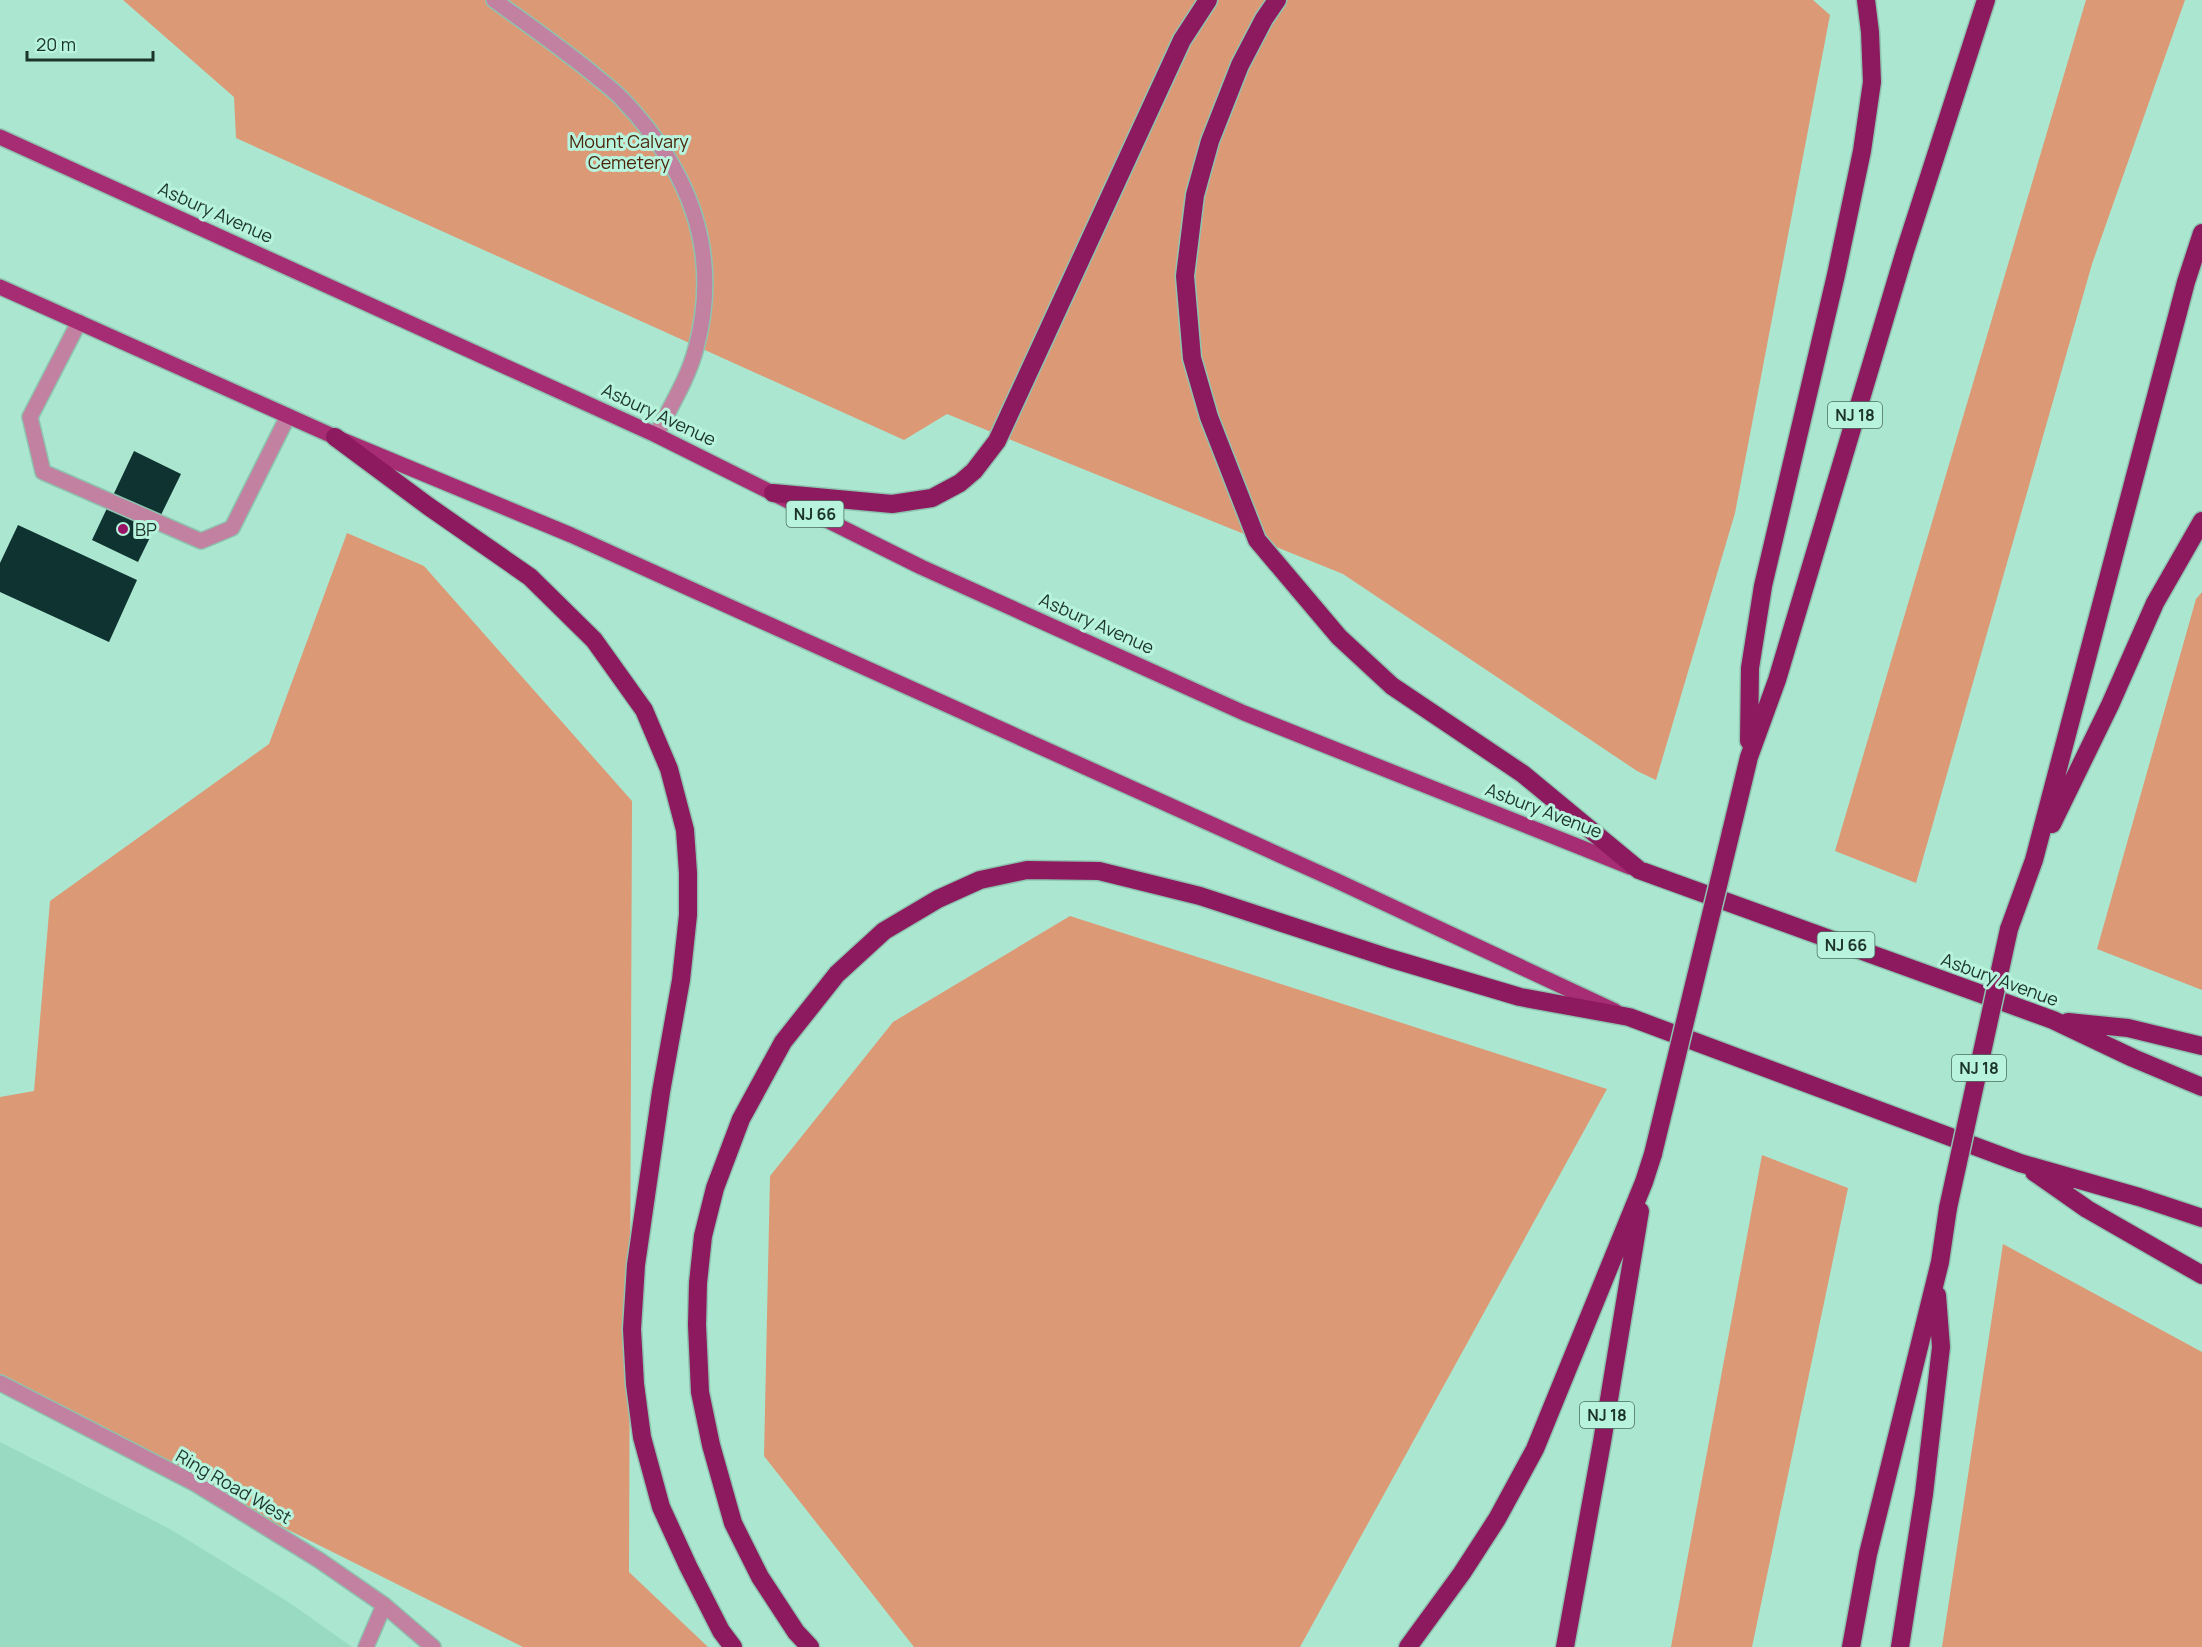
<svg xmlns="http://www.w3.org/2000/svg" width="2202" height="1647" font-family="Manrope,sans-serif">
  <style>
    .built { fill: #98dbc2 }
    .green { fill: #db9976 }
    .building { fill: #0f3331 }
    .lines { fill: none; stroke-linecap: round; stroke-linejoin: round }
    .lane-casing { stroke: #8ec3af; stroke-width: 18 }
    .street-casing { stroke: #8ec3af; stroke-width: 18 }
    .primary-casing { stroke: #8ec3af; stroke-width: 18 }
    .highway-casing { stroke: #8ec3af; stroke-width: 21 }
    .lane { stroke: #c381a1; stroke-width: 15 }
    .street { stroke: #c381a1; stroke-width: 15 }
    .primary { stroke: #a62c73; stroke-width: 15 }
    .highway { stroke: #8d1a5f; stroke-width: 18 }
    .highway-bridge-casing { stroke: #8ec3af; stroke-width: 21; stroke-linecap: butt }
    .highway-bridge { stroke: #8d1a5f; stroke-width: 18 }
    .poi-dot { fill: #991266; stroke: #b8f4dd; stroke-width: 2 }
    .labels { text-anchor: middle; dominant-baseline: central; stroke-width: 6; stroke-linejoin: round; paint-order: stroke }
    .shield { fill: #b8f4dd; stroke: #4b6e60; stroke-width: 1.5 }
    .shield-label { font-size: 16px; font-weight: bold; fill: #1c342b }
    .park-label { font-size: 18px; fill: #4c250c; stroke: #b8f4dd }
    .street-label { font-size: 18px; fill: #1c342b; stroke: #b8f4dd }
    .poi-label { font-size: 18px; fill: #1c342b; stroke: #b8f4dd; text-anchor: start }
  </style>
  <rect width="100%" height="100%" fill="#abe7d0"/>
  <path class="built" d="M0 1442 170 1529 290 1603 352 1647H0Z"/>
  <path class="green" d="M123 0H1813L1830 15 1735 513 1656 780 1637 771 1343 574 947 414 904 440 236 138 234 97Z
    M2086 0H2185L2092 264 1916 883 1835 851Z
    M347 533 424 566 632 801 629 1572 708 1647H523L0 1386V1097L34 1091 50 901 269 744Z
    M2202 592V990L2097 949 2196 599Z
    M1070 916 1607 1089 1300 1647H914L764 1456 770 1176 893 1022Z
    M1762 1155 1848 1188 1752 1647H1671Z
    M2003 1244 2202 1352V1647H1942Z"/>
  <path class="building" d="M134 451 181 474 138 562 92 540Z
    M18 525 137 580 109 642 0 592V563Z"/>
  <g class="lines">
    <defs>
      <path id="lane" d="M494 0C527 24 560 47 592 73 602 82 614 90 623 100 689 170 722 251 696 348 688 379 670 407 656 435
        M79 322 30 417 43 472 201 541 232 528 288 416
        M366 1647 384 1605"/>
      <path id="street" d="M0 1383 196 1484 319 1560 384 1605 433 1647"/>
      <path id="primary" d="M0 137 656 435 921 567 1244 713 1630 867
        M0 287 335 437 571 535 1335 880 1615 1011"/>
      <path id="highway" d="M1277 0 1264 19 1240 65 1210 141 1195 195 1185 276 1192 358 1209 417 1257 540 1339 637 1392 686 1523 774 1639 870 2053 1020 2133 1058 2202 1087
        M335 437 428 506 530 577 594 640 644 710 669 769 685 830 688 873V915L681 980 661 1092 636 1265 632 1329 635 1384 642 1437 661 1507 688 1566 721 1631 733 1647
        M773 493 892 504 932 498 960 483 974 471 997 441 1182 40 1208 0
        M1749 741 1750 668 1763 586 1836 275 1862 151 1872 82 1870 32 1866 0
        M2052 824 2110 705 2155 603 2202 521
        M1731 832 1749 757 1777 680 1905 251 1986 0
        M2009 929 2034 860 2186 282 2202 233
        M2068 1022 2128 1028 2202 1046
        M2034 1172 2087 1209 2202 1275
        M810 1647 796 1632 760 1577 733 1523 711 1445 700 1392 697 1325 698 1283 703 1236 715 1188 741 1119 783 1042 837 974 884 931 938 899 980 880 1027 870 1099 871 1200 896 1389 958 1520 997 1629 1017 2020 1163 2139 1197 2202 1218
        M1408 1647 1462 1573 1497 1519 1535 1449 1644 1182 1653 1154
        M1565 1647 1602 1442 1640 1211
        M1851 1647 1868 1554 1940 1262 1948 1208
        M1900 1647 1924 1494 1941 1347 1937 1295"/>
    </defs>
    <use href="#lane" class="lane-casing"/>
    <use href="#street" class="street-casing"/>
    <use href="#primary" class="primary-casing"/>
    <use href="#highway" class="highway-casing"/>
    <use href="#lane" class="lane"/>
    <use href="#street" class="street"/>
    <use href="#primary" class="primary"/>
    <use href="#highway" class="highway"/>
    <defs>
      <path id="highway-bridge" d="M1653 1154 1731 832
        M1948 1208 2009 929"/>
    </defs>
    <use href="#highway-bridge" class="highway-bridge-casing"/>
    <use href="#highway-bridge" class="highway-bridge"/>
  </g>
  <circle class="poi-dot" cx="123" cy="529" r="6"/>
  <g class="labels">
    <g class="shield">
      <rect x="1828" y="402" width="54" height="26" rx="4.5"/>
      <rect x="786.5" y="501" width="57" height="26" rx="4.5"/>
      <rect x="1817.5" y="932" width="57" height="26" rx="4.5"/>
      <rect x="1952" y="1055" width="54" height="26" rx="4.5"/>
      <rect x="1580" y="1402" width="54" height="26" rx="4.5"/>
    </g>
    <g class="shield-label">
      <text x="1855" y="415">NJ 18</text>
      <text x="815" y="514">NJ 66</text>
      <text x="1846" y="945">NJ 66</text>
      <text x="1979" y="1068">NJ 18</text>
      <text x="1607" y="1415">NJ 18</text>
    </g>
    <g class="park-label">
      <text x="629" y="141">Mount Calvary<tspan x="629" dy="21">Cemetery</tspan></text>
    </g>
    <g class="street-label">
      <text transform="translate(216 212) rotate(24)">Asbury Avenue</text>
      <text transform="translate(659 414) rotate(25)">Asbury Avenue</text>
      <text transform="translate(1097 623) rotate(24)">Asbury Avenue</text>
      <text transform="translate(1544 810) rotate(21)">Asbury Avenue</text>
      <text transform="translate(2000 979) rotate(20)">Asbury Avenue</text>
      <text transform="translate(234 1486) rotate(30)">Ring Road West</text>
    </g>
    <g class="poi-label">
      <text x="135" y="529">BP</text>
    </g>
  </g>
  <path d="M27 51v9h126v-9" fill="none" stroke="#1c342b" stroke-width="3"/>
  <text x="36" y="51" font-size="18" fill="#1c342b" stroke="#b8f4dd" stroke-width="4.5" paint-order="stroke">20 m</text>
</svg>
